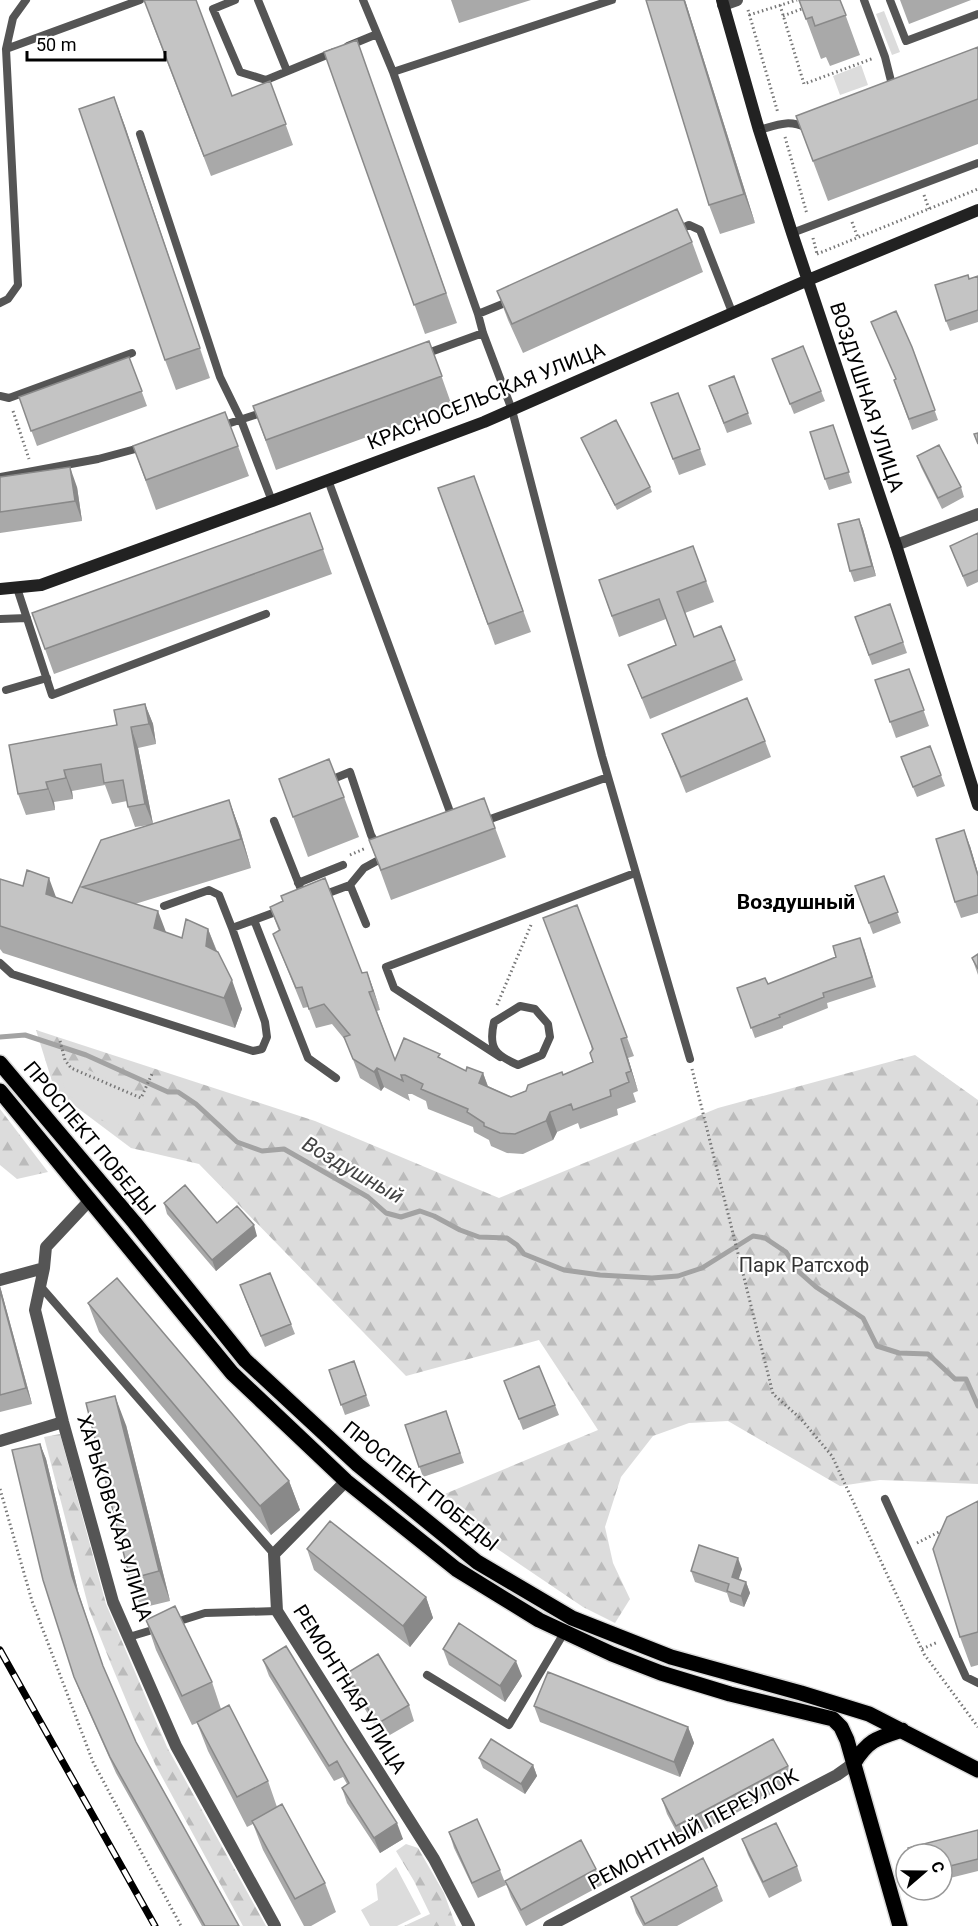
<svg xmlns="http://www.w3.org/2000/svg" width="978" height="1926" font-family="Roboto,sans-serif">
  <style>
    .forest { fill: url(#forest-firs) }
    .green { fill: #dcdcdc }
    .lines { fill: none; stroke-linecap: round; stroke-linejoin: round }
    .stream { stroke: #a3a3a3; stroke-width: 5 }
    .primary-casing { stroke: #dbdbdb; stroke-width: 18 }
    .path { stroke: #777; stroke-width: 3; stroke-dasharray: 1.5 3; stroke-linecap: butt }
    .lane { stroke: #555; stroke-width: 8 }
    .street { stroke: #555; stroke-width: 12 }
    .secondary { stroke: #222; stroke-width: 12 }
    .primary { stroke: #000; stroke-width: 15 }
    .rail-casing { stroke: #000; stroke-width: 7 }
    .rail { stroke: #fff; stroke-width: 4.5; stroke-dasharray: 14; stroke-linecap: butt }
    .wall { fill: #a9a9a9 }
    .shaded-wall { fill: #898989 }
    .building { fill: #c4c4c4; stroke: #898989; stroke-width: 1.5 }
    .labels { text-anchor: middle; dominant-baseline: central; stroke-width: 4.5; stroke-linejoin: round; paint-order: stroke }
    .street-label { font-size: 20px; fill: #000; stroke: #fff }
    .park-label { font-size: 20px; fill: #333; stroke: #fff }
    .neighbourhood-label { font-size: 21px; font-weight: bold; fill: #000; stroke: #fff }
    .water-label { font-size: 21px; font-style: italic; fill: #444; stroke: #fff }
  </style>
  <defs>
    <pattern id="forest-firs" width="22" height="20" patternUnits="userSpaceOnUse" patternTransform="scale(1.5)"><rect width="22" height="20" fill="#dcdcdc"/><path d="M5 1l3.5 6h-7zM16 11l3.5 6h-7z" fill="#bbb"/></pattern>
  </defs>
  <rect width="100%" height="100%" fill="#fff"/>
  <path class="forest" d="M36 1030 315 1121 499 1198 718 1108 915 1055 978 1100V1484L880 1480 840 1486 728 1421 689 1423 653 1436 621 1477 605 1527 613 1563 630 1599 615 1623 583 1607 496 1548 440 1496 598 1430 539 1340 406 1376 199 1164 131 1148 55 1091Z
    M0 1109 48 1172 17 1179 0 1165Z
    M60 1434 106 1604 167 1747 266 1926H243L156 1766 134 1719 111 1664 89 1609 44 1437Z
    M406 1844 418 1848 444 1893 456 1926H404L430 1914 414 1881 396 1851Z"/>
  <path class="green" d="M884 11 900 52 892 55 876 14Z
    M861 65 868 85 840 95 833 76Z
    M73 1063 147 1097 135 1120 112 1127 65 1092 61 1067Z
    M396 1867 421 1914 397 1926H370L361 1910 378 1900 376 1884Z"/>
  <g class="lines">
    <path class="stream" d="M0 1037 25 1035 86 1055 168 1092H178L196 1104 237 1142 262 1151 284 1149 368 1197 386 1213 401 1217 420 1211 434 1216 460 1230 479 1237 507 1238 517 1245 524 1254 564 1270 600 1275 652 1278 678 1276 702 1268 753 1236 765 1238 786 1252 799 1272 816 1287 863 1318 877 1346 899 1353 928 1354 955 1379H966L978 1406"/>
    <defs>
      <path id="primary" d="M0 1063 134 1222 245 1360 358 1465 477 1562 572 1618 671 1657 801 1693 869 1714 978 1770
        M0 1091 232 1373 346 1481 456 1569 539 1620 612 1654 661 1673 730 1694 833 1719 841 1727 847 1740 900 1926
        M854 1763C868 1740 877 1738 902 1730"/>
    </defs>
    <use href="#primary" class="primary-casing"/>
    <path class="path" d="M780 5 804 84 874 58
      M748 10 778 113
      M749 15 797 0
      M783 16 804 8
      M785 137 807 214
      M924 195 929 209
      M852 222 858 238
      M813 238 817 254
      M817 254 978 189
      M13 411 29 459
      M350 855 366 848
      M497 1005 531 925
      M60 1041 65 1060 71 1068 141 1098 152 1074
      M692 1069 773 1394 801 1419 832 1456 924 1654 978 1727
      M0 1489 32 1601 93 1762 181 1926
      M917 1543 943 1530
      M922 1649 938 1642"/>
    <path class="lane" d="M235 0 213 9 240 72 266 80 334 52
      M258 0 287 71
      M363 0 393 72 478 314 483 333 512 410 602 756 690 1059
      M864 0 885 57 893 89
      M890 0 906 41 978 14
      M348 46 377 34
      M6 49 13 18 26 0
      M393 72 612 0
      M759 130C777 125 789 119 806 128
      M140 134 220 377 241 420 272 501
      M676 231 689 225 700 230 732 312
      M792 233 978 163
      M0 303 8 299 18 285 6 49 140 0
      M478 314 510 301
      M425 354 483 333
      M0 396 9 398 132 353
      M221 426 264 412
      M0 477 98 459 143 447
      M328 480 453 820
      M17 588 52 695 266 614
      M0 619 27 618
      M6 690 47 678
      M328 781 350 772 371 835 378 848
      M274 821 304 897
      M482 822 608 777
      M298 883 343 865
      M323 895 350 885
      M164 906 209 890 219 895 232 928 254 920
      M281 910 254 920 308 1058 336 1078
      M366 924 350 885 364 868 386 856
      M0 963 12 974 253 1051 262 1049 267 1037 265 1022 232 928
      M520 1006 535 1009 548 1024 550 1037 542 1055 518 1065C495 1055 488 1048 494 1022Z
      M500 1057 394 988 386 967 635 873
      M41 1287 274 1554
      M885 1499 966 1677 978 1683
      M173 1623 205 1613 277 1611
      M129 1637 159 1628
      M427 1675 509 1725 564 1633"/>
    <path class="street" d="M723 5 737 0
      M896 545 978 514
      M89 1201 46 1247 44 1268 35 1310 63 1422 113 1602 176 1746 275 1926
      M0 1280 44 1268
      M0 1441 63 1422
      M346 1481 274 1554 277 1611 434 1859 469 1926
      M549 1926 837 1775 854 1763"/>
    <path class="secondary" d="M722 0 759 130 792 233 896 545 978 805
      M0 589 41 585 272 501 484 422 808 280 978 210"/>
    <use href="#primary" class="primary"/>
    <defs>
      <path id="rail" d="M0 1650 155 1926"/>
    </defs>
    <use href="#rail" class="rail-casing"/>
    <use href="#rail" class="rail"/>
  </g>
  <path class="wall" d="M451 0H531L459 23Z
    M685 0 755 223 720 234 709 205Z
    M799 0H840L860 55 830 66 826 57 821 59Z
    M900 0H971L909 24Z
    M151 20 232 96 270 81 293 145 211 176Z
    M357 40 457 323 425 334 324 52Z
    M978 47V144L828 201 796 116Z
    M114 97 210 378 176 390 165 360Z
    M692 242 703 272 523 353 508 320 497 291Z
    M978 276V322L950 331 946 321 969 279Z
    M871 322 912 347 938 420 912 430 894 380 896 379Z
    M429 341 452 406 276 470 253 406Z
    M129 357 147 406 37 446 19 397Z
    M772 359 821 391 825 401 794 414Z
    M734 376 752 424 727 433 709 386Z
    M651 403 700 449 706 465 679 475Z
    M833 425 852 483 829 490 825 479Z
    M581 438 650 487 652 492 617 510Z
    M133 446H238L249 476 156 510Z
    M917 456 961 487 964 497 942 509 921 467Z
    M474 476 531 632 495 645 438 488Z
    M0 477 77 487 82 521 0 533Z
    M310 513 332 574 54 674 32 613Z
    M859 519 863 529 876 576 854 582 850 571Z
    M978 533V582L967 587 950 546Z
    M693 546 714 602 685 613 694 637 735 660 743 680 650 719 628 665 676 645 666 619 619 637 599 580Z
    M890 604 907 653 872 665 855 617Z
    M909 669 929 726 896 738 875 680Z
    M145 704 153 724 156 744 138 748 153 824 229 800 240 830 251 868 135 904 166 933 182 938 208 929 217 951 242 1009 235 1028 3 953 0 949V879L72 903 101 840 149 825 135 827 128 807 127 801 112 804 105 785 72 791 73 799 54 802 55 810 26 815 18 794 117 725Z
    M662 734 765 741 771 757 686 793Z
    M930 746 945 786 917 797 905 768Z
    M279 779 344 797 359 837 308 857Z
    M484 798 506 857 391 900 369 840Z
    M970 846 978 873V913L961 918 955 902Z
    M884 876 901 923 873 934 855 886Z
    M577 905 634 1056 628 1058 638 1091 633 1093 636 1102 617 1109 618 1115 580 1129 578 1123 557 1132 553 1140 523 1154 507 1153 491 1146 489 1140 474 1132 473 1127 428 1109 426 1101 412 1094H408L410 1101 384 1087 381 1091 360 1078 346 1041 332 1024 316 1028 308 1007 303 1008 273 934 279 931 270 907 362 973 367 972 380 1010 377 1011 395 1060 441 1059 466 1071 483 1073 488 1086 511 1097 593 1062Z
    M864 948 876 987 827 1003 828 1008 783 1026V1028L755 1038 737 988 768 984Z
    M978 954V975L972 958Z
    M164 1203 217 1223 257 1236 216 1271 167 1214Z
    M0 1286 32 1404 0 1412Z
    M244 1296 291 1324 295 1334 265 1347Z
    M88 1303 289 1481 300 1510 271 1535 99 1332Z
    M354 1361 370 1406 345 1415 329 1370Z
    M508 1391 555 1405 559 1415 523 1430Z
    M446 1411 464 1463 423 1477 405 1425Z
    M126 1425 170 1601 141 1608 130 1579Z
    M40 1444 46 1459 78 1591 104 1670 136 1742 239 1926H202L116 1773 80 1692 74 1677Z
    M978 1501V1665L971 1667 960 1637Z
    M307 1549 426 1597 433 1618 410 1647 314 1570Z
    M742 1569 738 1579 746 1582 750 1593 744 1607 730 1602 727 1593 695 1582 691 1571Z
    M146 1620 212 1682 221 1709 268 1781 277 1807 325 1883 336 1912 311 1926H304L263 1850 253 1824 247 1827 208 1751 197 1723 192 1725 156 1650Z
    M443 1649 522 1676 505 1702 449 1665Z
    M263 1660 403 1839 380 1853 347 1803 342 1788 347 1784 343 1777 334 1781 269 1676Z
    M347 1673 409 1705 414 1721 383 1739 353 1689Z
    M534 1706 688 1727 694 1743 680 1777 540 1722Z
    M479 1758 533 1765 537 1776 525 1794 483 1768Z
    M788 1766 794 1782 682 1842 667 1814 662 1799Z
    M978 1830V1871L942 1880V1854Z
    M449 1832 500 1870 506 1885 478 1898 454 1848Z
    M742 1839 797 1866 802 1881 769 1898 748 1855Z
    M596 1869 602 1885 526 1926 511 1897 505 1881Z
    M717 1886 723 1901 677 1926H643L636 1913 631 1897Z"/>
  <path class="shaded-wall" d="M684 0H685L755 223 744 194Z
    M114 97 125 126 210 378 200 348Z
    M70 467 77 487 82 521 75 501Z
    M859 519 863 529 876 576 872 566Z
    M145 704 153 724 156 744 149 724Z
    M131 727 138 748 153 824 145 804Z
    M64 770 72 791 73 799 66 778Z
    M46 782 54 802 55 810 48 789Z
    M229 800 240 830 251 868 241 839Z
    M964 830 970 846 978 873V876Z
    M49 878 60 908 46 894Z
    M158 911 169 940 154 928Z
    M208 929 219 958 206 946Z
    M367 972 374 991 380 1010 373 991Z
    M232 980 242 1009 235 1028 224 998Z
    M621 1039 628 1058 638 1091 631 1071Z
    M377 1068 384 1087 381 1091 374 1072Z
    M483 1073 490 1093 479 1083Z
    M550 1112 557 1132 553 1140 546 1121Z
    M254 1225 257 1236 216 1271 212 1260Z
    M0 1286 32 1404 26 1388 0 1290Z
    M115 1396 126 1425 170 1601 159 1571Z
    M40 1444 46 1459 78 1591 72 1576Z
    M289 1481 300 1510 271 1535 260 1506Z
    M738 1558 742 1569 736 1588 732 1577Z
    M746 1582 750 1593 744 1607 741 1596Z
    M426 1597 433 1618 410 1647 403 1626Z
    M516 1661 522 1676 505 1702 500 1686Z
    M688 1727 694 1743 680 1777 674 1762Z
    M533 1765 537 1776 525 1794 521 1784Z
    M397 1823 403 1839 380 1853 374 1838Z"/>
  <path class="building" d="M144 0H196L232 96 270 81 286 124 204 156Z
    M646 0H684L744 194 709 205Z
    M799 0H840L846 15 815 26 812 17 806 19Z
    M357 40 446 293 414 305 324 52Z
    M978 47V99L813 161 796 116Z
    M114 97 200 348 165 360 79 109Z
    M677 209 692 242 512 324 497 291Z
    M968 275 969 279 978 276V310L946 321 935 285Z
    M896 311 912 347 935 410 909 419 894 380 896 379 871 322Z
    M429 341 442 376 266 440 253 406Z
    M803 346 821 391 790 404 772 359Z
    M129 357 142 391 31 431 19 397Z
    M734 376 748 413 724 423 709 386Z
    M678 393 700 449 673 459 651 403Z
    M225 412 238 446 146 480 133 446Z
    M616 420 650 487 615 505 581 438Z
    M833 425 849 472 825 479 810 432Z
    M978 433V444L974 434Z
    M939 445 961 487 938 498 917 456Z
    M70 467 75 501 0 512V477Z
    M474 476 523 611 488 624 438 488Z
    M310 513 323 549 45 649 32 613Z
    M859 519 872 566 850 571 838 524Z
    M978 533V570L963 576 950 546Z
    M693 546 706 581 677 592 694 637 721 626 735 660 642 698 628 665 676 645 659 599 612 616 599 580Z
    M890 604 903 642 869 655 855 617Z
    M909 669 924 710 890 722 875 680Z
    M747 698 765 741 681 777 662 734Z
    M145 704 149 724 131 727 145 804 128 807 123 780 104 783 101 764 64 770 66 778 46 782 48 789 18 794 9 745 117 725 114 710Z
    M930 746 941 775 913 787 901 757Z
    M329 759 344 797 293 817 279 779Z
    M484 798 495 828 381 870 369 840Z
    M229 800 241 839 82 887 158 911 154 928 182 938 186 919 208 929 206 946 218 952 232 980 224 998 0 926V879L23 886 27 870 49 878 46 894 72 903 101 840Z
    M964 830 978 876V895L955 902 936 839Z
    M884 876 898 912 869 923 855 886Z
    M325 878 362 973 367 972 373 991 369 992 395 1060 404 1038 440 1054 438 1057 466 1071 467 1067 483 1073 479 1083 511 1097 526 1091 528 1085 562 1072 563 1075 593 1062 590 1053 593 1049 543 918 577 905 627 1037 621 1039 631 1071 626 1073 629 1082 610 1090 611 1096 573 1110 571 1104 550 1112 546 1121 515 1134 500 1133 484 1126V1123L467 1112 468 1109 421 1089 423 1084 405 1075H401L403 1081 377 1068 374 1072 353 1059 344 1037 350 1035 324 1004 309 1009 302 987 296 988 273 934 280 930 270 907 283 901 281 896Z
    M860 938 872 977 823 993 824 997 779 1015 780 1017 751 1028 737 988 765 978 768 984 836 957 833 946Z
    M978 954V969L972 958Z
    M185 1185 217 1223 237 1206 254 1225 212 1260 164 1203Z
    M270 1273 291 1324 261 1336 240 1285Z
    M117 1278 289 1481 260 1506 88 1303Z
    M0 1290 26 1388 0 1395Z
    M354 1361 366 1395 341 1405 329 1370Z
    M539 1366 555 1405 519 1419 504 1381Z
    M115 1396 159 1571 130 1579 86 1403Z
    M446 1411 460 1453 419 1467 405 1425Z
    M40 1444 72 1576 103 1666 136 1742 239 1926H205L110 1757 74 1677 43 1580 12 1450Z
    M978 1501V1632L960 1637 933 1549 947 1517Z
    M330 1521 426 1597 403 1626 307 1549Z
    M699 1545 738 1558 732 1577 746 1582 741 1596 727 1591 729 1584 691 1571Z
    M175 1606 212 1682 182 1696 146 1620Z
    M459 1623 516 1661 500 1686 443 1649Z
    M286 1646 344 1741 397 1823 374 1838 342 1788 349 1783 337 1761 329 1766 263 1660Z
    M378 1654 409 1705 377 1724 347 1673Z
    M548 1672 688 1727 674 1762 534 1706Z
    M229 1705 268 1781 237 1797 197 1722Z
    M491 1739 533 1765 521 1784 479 1758Z
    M773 1739 788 1766 676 1826 662 1799Z
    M282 1804 325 1883 295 1899 252 1821Z
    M477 1819 500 1870 472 1883 449 1832Z
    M776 1823 797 1866 763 1882 742 1839Z
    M978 1830V1859L942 1868V1854H909L908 1848Z
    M581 1840 596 1869 521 1910 505 1881Z
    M703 1858 717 1886 645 1924 631 1897Z"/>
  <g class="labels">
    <g class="street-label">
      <text transform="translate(486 396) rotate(-22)">КРАСНОСЕЛЬСКАЯ УЛИЦА</text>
      <text transform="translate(867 397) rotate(72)">ВОЗДУШНАЯ УЛИЦА</text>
      <text transform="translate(90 1138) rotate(50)">ПРОСПЕКТ ПОБЕДЫ</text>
      <text transform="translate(421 1486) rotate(39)">ПРОСПЕКТ ПОБЕДЫ</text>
      <text transform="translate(115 1518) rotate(73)">ХАРЬКОВСКАЯ УЛИЦА</text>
      <text transform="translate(350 1689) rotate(58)">РЕМОНТНАЯ УЛИЦА</text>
      <text transform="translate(693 1829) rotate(-28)">РЕМОНТНЫЙ ПЕРЕУЛОК</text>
    </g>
    <g class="park-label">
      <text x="804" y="1265">Парк Ратсхоф</text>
    </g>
    <g class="neighbourhood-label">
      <text x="796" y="902">Воздушный</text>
    </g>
    <g class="water-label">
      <text transform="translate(353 1170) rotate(30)">Воздушный</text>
    </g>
  </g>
  <g transform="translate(924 1872) rotate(70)"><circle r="28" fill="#ffffff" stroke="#999999" stroke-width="1.5"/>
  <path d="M0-4.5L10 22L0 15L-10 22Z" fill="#000000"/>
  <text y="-9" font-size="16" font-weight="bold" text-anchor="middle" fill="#000000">С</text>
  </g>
  <path d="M27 51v9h138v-9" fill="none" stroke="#000000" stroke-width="3"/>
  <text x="36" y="51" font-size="18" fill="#000000" stroke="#ffffff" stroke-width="4.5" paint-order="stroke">50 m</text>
</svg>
